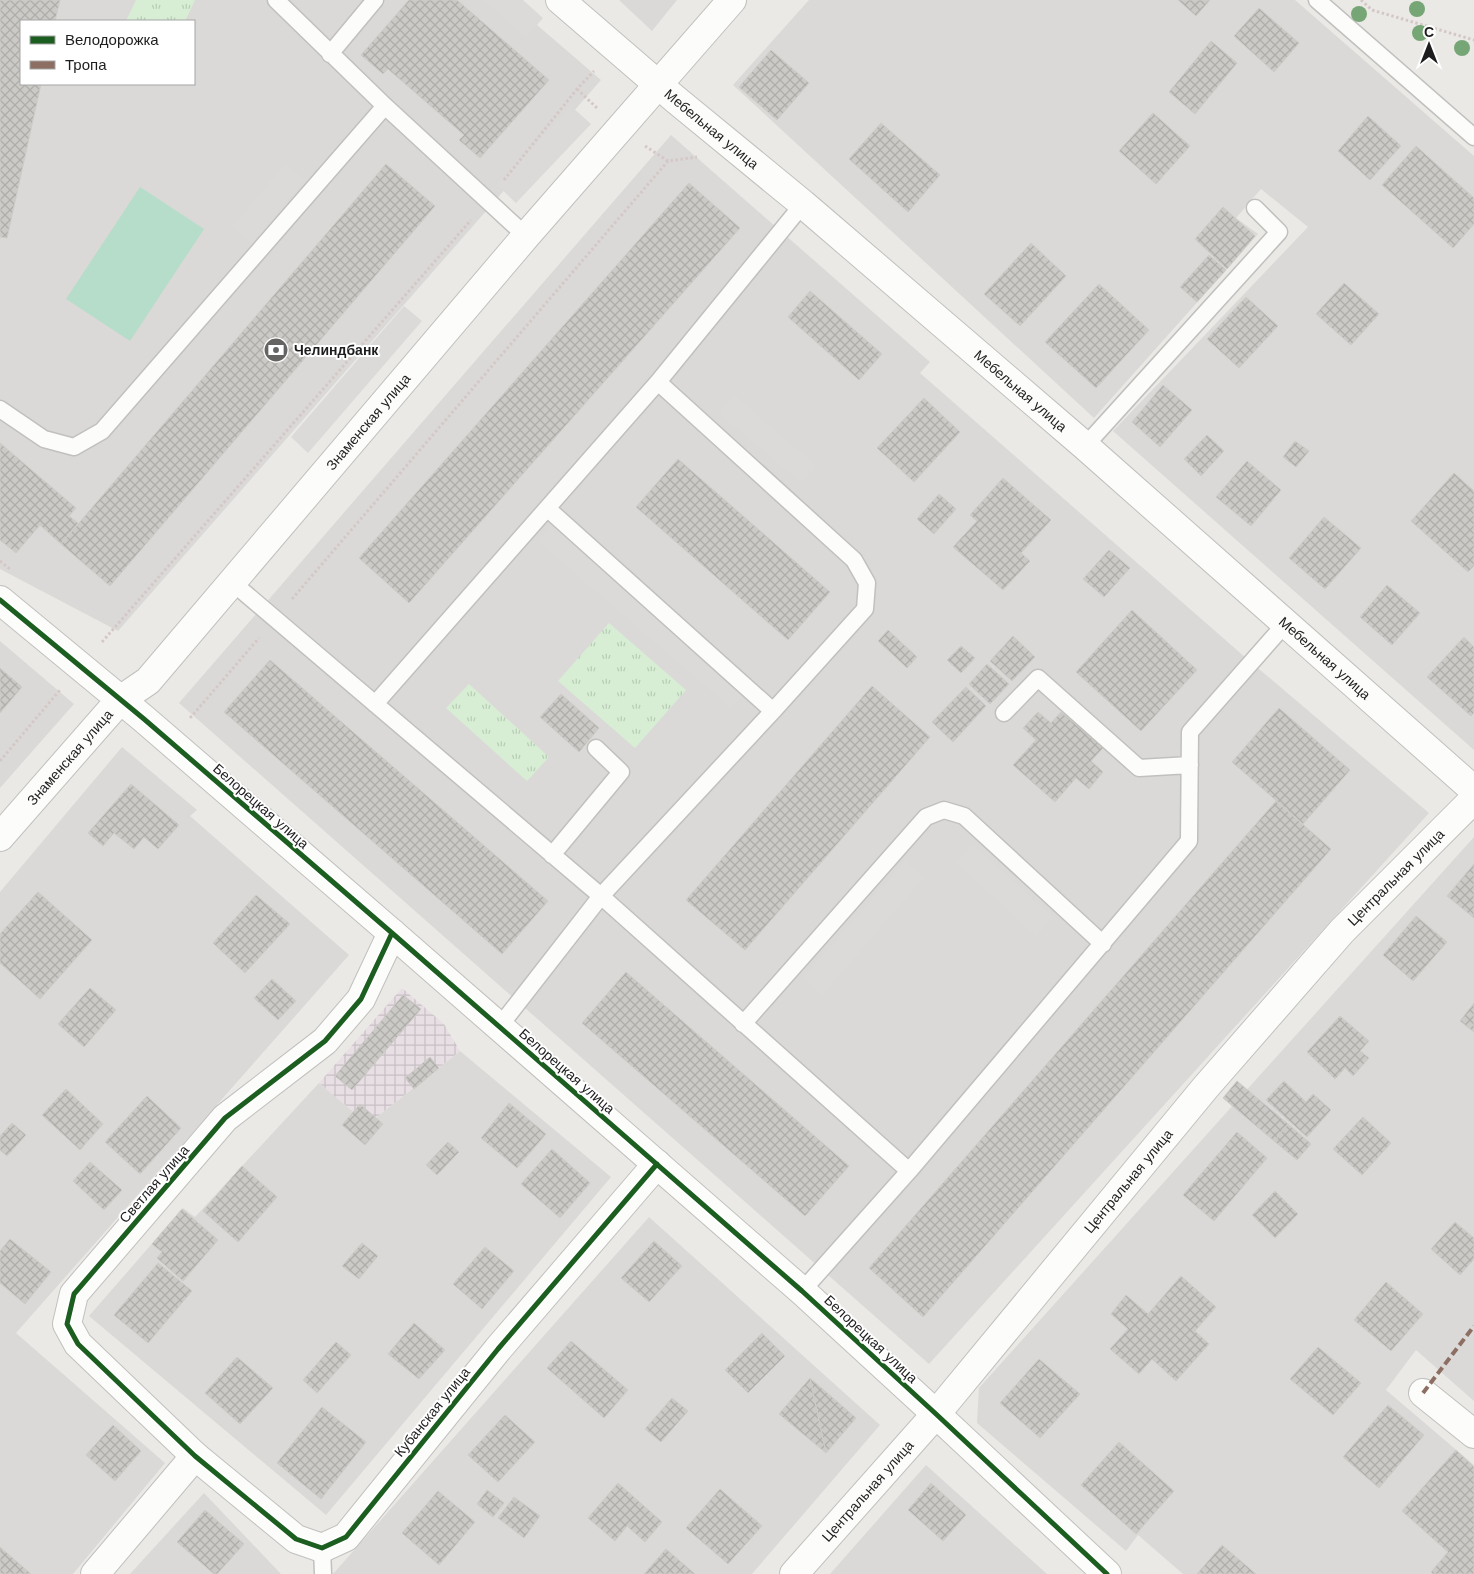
<svg xmlns="http://www.w3.org/2000/svg" width="1474" height="1574" font-family="'Work Sans',sans-serif">
  <style>
    .residential { fill: #dad9d7; fill-rule: evenodd }
    .industrial { fill: url(#industrial-grid) }
    .park { fill: url(#park-tufts) }
    .pitch { fill: #b6ddca }
    .parking { fill: #dbdad9 }
    .building { fill: url(#building-cross-hatch); stroke: #cecbc8 }
    .lines { fill: none; stroke-linecap: round; stroke-linejoin: round }
    .service-casing { stroke: #c1c0be; stroke-width: 19 }
    .minor-casing { stroke: #c1c0be; stroke-width: 30 }
    .path { stroke: #d4c8c7; stroke-width: 3; stroke-dasharray: 2.5 2.5; stroke-linecap: butt }
    .service { stroke: #fcfcfb; stroke-width: 16 }
    .minor { stroke: #fcfcfb; stroke-width: 28 }
    .quiet { stroke: #8d6e63; stroke-width: 4; stroke-dasharray: 8 4; stroke-linecap: butt }
    .cycleway-casing { stroke: #fff; stroke-width: 8 }
    .cycleway { stroke: #1b5e20; stroke-width: 5 }
    .tree { fill: #76a675 }
    .labels { text-anchor: middle; dominant-baseline: central; stroke-width: 4; stroke-linejoin: round; paint-order: stroke }
    .street-label { font-size: 14px; fill: #1d1d1d; stroke: #fff }
    .poi-label { font-size: 14px; font-weight: bold; fill: #1d1d1d; stroke: #fff; text-anchor: start }
  </style>
  <defs>
    <pattern id="industrial-grid" width="8" height="8" patternUnits="userSpaceOnUse" patternTransform="scale(1.25)"><rect width="8" height="8" fill="#e8dfe5"/><path d="M0 4h8M4 0v8" fill="none" stroke="#c7bfc4"/></pattern>
    <pattern id="park-tufts" width="24" height="20" patternUnits="userSpaceOnUse" patternTransform="scale(1.25)"><rect width="24" height="20" fill="#d7eed4"/><path d="M3 7l-1-3M5 7V3M7 7l1-3M15 17l-1-3M17 17v-4M19 17l1-3" fill="none" stroke="#b8ccb6"/></pattern>
    <pattern id="building-cross-hatch" width="8" height="8" patternUnits="userSpaceOnUse" patternTransform="scale(1.25)"><rect width="8" height="8" fill="#cccac7"/><path d="M0 0l8 8M0 8l8-8" fill="none" stroke="#afadaa"/></pattern>
  </defs>
  <rect width="100%" height="100%" fill="#ebe9e6"/>
  <path class="residential" d="M0 0H508L601 80 118 631 0 569ZM21 21H194V84H21Z
    M619 0H677L652 31Z
    M809 0H1295L1474 156V750L1113 431 1308 227 1261 189 1236 218 1258 234 1094 418 733 85Z
    M671 135 930 362 920 373 1246 658 1429 813 929 1364 179 703Z
    M0 641 74 704 0 788Z
    M122 747 197 810 190 816 349 955 16 1333 165 1463 73 1574H0V892Z
    M1474 837V1401L1416 1350 1386 1390 1474 1465V1574H1183L1138 1535 1126 1551 977 1423 979 1388Z
    M460 1051 611 1177 326 1515 89 1316 183 1208 195 1217 319 1083 368 1124Z
    M649 1217 880 1425 752 1574H333Z
    M926 1465 1047 1574H830Z
    M204 1493 281 1574H130Z"/>
  <path class="industrial" d="M402 988 444 1024 460 1051 368 1124 319 1083Z"/>
  <path class="park" d="M136 0H195L185 21H126Z
    M609 623 686 690 635 748 558 681Z
    M469 684 549 757 527 781 446 708Z"/>
  <path class="pitch" d="M140 187 204 229 130 341 66 299Z"/>
  <path class="parking" d="M484 0H523L543 18 526 38Z
    M571 106 591 124 516 203 497 185Z
    M285 164 305 180 252 243 233 227Z
    M404 306 422 321 308 453 291 437Z
    M734 395 816 466 801 483 719 413Z
    M554 522 747 690 731 708 538 541Z
    M973 845 1053 917 1036 936 956 863Z
    M905 861 924 877 822 995 803 978Z"/>
  <path class="building" d="M0 0H60L55 21H21V84H41L7 238 0 237Z
    M409 0H457L549 80 480 158 459 140 464 135 388 69 383 74 361 55Z
    M1178 0H1210L1196 16Z
    M1259 8 1299 43 1274 72 1234 36Z
    M1211 41 1237 63 1195 114 1169 92Z
    M771 50 809 83 777 120 739 87Z
    M1153 113 1190 146 1156 184 1119 151Z
    M1368 116 1401 146 1370 180 1338 151Z
    M881 123 940 175 908 212 849 159Z
    M1416 146 1474 198V224L1453 248 1382 185Z
    M386 164 435 206 110 586 61 544Z
    M689 183 740 228 409 603 359 558Z
    M1223 207 1255 236 1227 269 1195 239Z
    M1031 243 1066 276 1020 326 984 294Z
    M1209 255 1226 270 1197 302 1180 287Z
    M1344 283 1379 314 1351 345 1316 314Z
    M1099 284 1149 330 1096 388 1045 342Z
    M810 291 882 354 859 380 788 317Z
    M1246 297 1278 326 1239 368 1207 339Z
    M1163 385 1192 410 1160 447 1132 422Z
    M924 398 960 432 914 482 877 448Z
    M1207 435 1224 451 1201 476 1184 459Z
    M1295 441 1309 451 1296 467 1283 457Z
    M0 443 76 508 69 516 78 523 61 544 40 525 16 553 0 540Z
    M678 459 830 592 788 640 636 507Z
    M1247 461 1281 490 1251 526 1216 497Z
    M1454 473 1474 491V566L1468 572 1411 521Z
    M1003 478 1051 520 1021 553 1030 561 1003 590 953 547 977 521 970 515Z
    M939 494 956 509 934 534 917 519Z
    M1324 517 1361 548 1325 589 1289 558Z
    M1109 550 1130 568 1104 597 1083 579Z
    M1387 585 1420 613 1392 645 1360 617Z
    M1132 610 1197 670 1141 731 1076 672Z
    M888 630 917 657 907 668 878 641Z
    M1013 636 1035 657 1012 681 990 661Z
    M1464 637 1474 647V713L1471 716 1427 677Z
    M961 646 975 658 961 673 947 660Z
    M270 660 548 901 502 954 224 712Z
    M987 664 1009 684 990 704 969 684Z
    M0 668 22 687 0 713Z
    M872 686 930 737 745 950 686 900Z
    M966 687 986 706 953 742 932 722Z
    M561 694 599 728 579 752 540 717Z
    M1279 708 1350 770 1303 824 1232 762Z
    M1038 712 1051 723 1061 712 1103 748 1091 761 1103 772 1089 789 1076 778 1055 802 1013 765 1036 740 1023 728Z
    M131 784 179 825 158 849 144 837 134 849 114 833 103 846 88 833Z
    M1276 801 1331 849 923 1317 869 1268Z
    M1474 864V918L1447 896Z
    M38 892 92 940 40 999 0 963V934Z
    M256 895 290 924 245 973 213 943Z
    M1416 916 1447 942 1413 981 1383 955Z
    M626 972 849 1166 805 1216 582 1023Z
    M272 979 296 1001 278 1020 254 998Z
    M90 988 116 1010 84 1047 58 1024Z
    M403 995 421 1009 352 1090 335 1076Z
    M1474 1003V1032L1460 1021Z
    M1340 1016 1369 1041 1360 1051 1369 1058 1353 1076 1345 1068 1335 1079 1307 1052Z
    M430 1057 439 1068 414 1089 405 1078Z
    M1237 1081 1288 1124 1274 1141 1223 1098Z
    M1284 1081 1306 1102 1313 1094 1331 1110 1307 1137 1266 1100Z
    M66 1089 103 1124 80 1150 42 1115Z
    M147 1096 181 1128 140 1174 105 1142Z
    M509 1103 546 1134 517 1168 481 1138Z
    M360 1104 383 1124 365 1145 342 1125Z
    M1363 1117 1391 1143 1362 1175 1333 1149Z
    M12 1123 26 1135 7 1156 0 1150V1136Z
    M1288 1124 1311 1144 1297 1160 1274 1141Z
    M1237 1132 1267 1158 1214 1221 1183 1195Z
    M448 1142 459 1152 437 1175 426 1165Z
    M552 1149 590 1183 560 1218 521 1184Z
    M90 1162 122 1190 104 1210 73 1181Z
    M242 1166 277 1197 238 1242 203 1211Z
    M1275 1191 1298 1214 1275 1238 1252 1215Z
    M182 1209 218 1240 183 1281 157 1258 162 1252 152 1244Z
    M1455 1222 1474 1238V1259L1460 1275 1431 1249Z
    M10 1239 51 1272 25 1304 0 1283V1251Z
    M654 1241 682 1266 649 1302 621 1278Z
    M362 1243 378 1256 359 1279 342 1266Z
    M485 1247 514 1271 482 1309 453 1284Z
    M158 1263 192 1291 148 1343 114 1315Z
    M1181 1276 1216 1307 1195 1331 1209 1344 1176 1381 1152 1359 1139 1374 1110 1349 1128 1329 1111 1314 1126 1295 1148 1314Z
    M1386 1282 1423 1314 1391 1351 1354 1320Z
    M414 1323 445 1350 419 1379 388 1354Z
    M762 1333 785 1356 748 1393 725 1370Z
    M571 1341 628 1390 604 1418 547 1368Z
    M336 1342 351 1355 317 1393 303 1380Z
    M1318 1347 1361 1383 1333 1415 1290 1379Z
    M237 1357 273 1388 240 1424 205 1393Z
    M1039 1359 1080 1394 1040 1438 1000 1403Z
    M810 1378 826 1453 779 1414Z
    M810 1378 856 1418 826 1453Z
    M672 1398 688 1411 661 1442 645 1429Z
    M1388 1405 1424 1435 1379 1488 1343 1457Z
    M322 1407 366 1442 321 1499 277 1463Z
    M505 1415 535 1442 498 1482 468 1455Z
    M113 1425 141 1451 115 1481 86 1455Z
    M1119 1442 1174 1491 1136 1534 1081 1485Z
    M1456 1450 1474 1467V1574H1433L1431 1572 1448 1552 1402 1511Z
    M618 1483 662 1522 645 1542 627 1526 615 1541 588 1518Z
    M931 1483 966 1515 943 1541 908 1510Z
    M720 1489 762 1526 728 1564 686 1528Z
    M487 1490 504 1503 493 1517 477 1504Z
    M438 1491 475 1522 439 1565 402 1533Z
    M514 1497 540 1516 524 1538 498 1518Z
    M205 1510 244 1544 217 1574H214L177 1542Z
    M1222 1545 1256 1574H1197Z
    M0 1547 31 1574H0Z
    M666 1549 695 1574H644Z"/>
  <g class="lines">
    <defs>
      <path id="service" d="M276 0 385 106 526 236
        M1317 0 1474 137
        M330 54 375 0
        M0 409 44 439 74 447 102 431 385 106
        M1085 446 1279 232 1255 208
        M548 509 773 711
        M233 583 601 896 909 1171
        M375 704 658 382 803 204
        M1004 713 1038 678 1139 768 1190 765
        M552 855 621 772 596 748
        M743 1024 926 817 944 810 964 816 1103 944
        M499 1027 601 896 773 711 865 609 867 583 854 560 658 382
        M802 1291 909 1171 1189 841 1190 732 1285 624
        M322 1548 323 1574"/>
      <g id="minor">
        <path id="s1" d="M560 0 675 99 803 204 1085 446 1474 790"/>
        <path d="M0 600 144 719 392 933 802 1291 936 1414 1107 1574"/>
        <path id="s2" d="M0 837 120 700 148 681 526 236 732 0"/>
        <path d="M392 933 361 999 325 1041 225 1118 74 1294 67 1324 78 1344 195 1456 296 1539 322 1548 346 1537 498 1349 657 1164"/>
        <path d="M1423 1393 1474 1434"/>
        <path d="M95 1574 195 1456"/>
        <path id="s3" d="M794 1574 936 1414 1205 1088 1342 931 1474 799"/>
      </g>
    </defs>
    <use href="#service" class="service-casing"/>
    <use href="#minor" class="minor-casing"/>
    <path class="path" d="M1361 0 1372 10 1474 40
      M577 89 597 108
      M645 146 668 161 697 157
      M504 180 577 89 594 71
      M0 561 11 570
      M292 599 668 161
      M102 642 471 220
      M190 716 191 717 259 638
      M0 761 60 690"/>
    <use href="#service" class="service"/>
    <use href="#minor" class="minor"/>
    <path class="quiet" d="M1423 1393 1474 1326"/>
    <defs>
      <path id="cycleway" d="M0 600 144 719 392 933 802 1291 936 1414 1107 1574
        M392 933 361 999 325 1041 225 1118 74 1294 67 1324 78 1344 195 1456 296 1539 322 1548 346 1537 498 1349 657 1164"/>
    </defs>
    <use href="#cycleway" class="cycleway-casing"/>
    <use href="#cycleway" class="cycleway"/>
  </g>
  <g class="tree">
    <circle cx="1417" cy="9" r="8"/>
    <circle cx="1359" cy="14" r="8"/>
    <circle cx="1420" cy="33" r="8"/>
    <circle cx="1462" cy="48" r="8"/>
  </g>
  <defs>
    <symbol id="bank-disc" viewBox="-11 -11 22 22"><circle r="9.5" fill="#656463" stroke="#fff"/><path d="M-6-4H6V4H-6ZM0-2.3a2.3 2.3 0 1 0 0 4.6a2.3 2.3 0 1 0 0-4.6Z" fill="#fff"/></symbol>
  </defs>
  <g fill-rule="evenodd">
    <use href="#bank-disc" x="262" y="336" width="28" height="28"/>
  </g>
  <g class="labels">
    <g class="street-label">
      <text stroke="none"><textPath href="#s1" startOffset="199">Мебельная улица</textPath></text>
      <text stroke="none"><textPath href="#s1" startOffset="604">Мебельная улица</textPath></text>
      <text stroke="none"><textPath href="#s2" startOffset="556">Знаменская улица</textPath></text>
      <text stroke="none"><textPath href="#s1" startOffset="1009">Мебельная улица</textPath></text>
      <text stroke="none"><textPath href="#s2" startOffset="106">Знаменская улица</textPath></text>
      <text transform="translate(261 806) rotate(41)">Белорецкая улица</text>
      <text stroke="none"><textPath href="#s3" startOffset="921">Центральная улица</textPath></text>
      <text transform="translate(567 1071) rotate(41)">Белорецкая улица</text>
      <text stroke="none"><textPath href="#s3" startOffset="516">Центральная улица</textPath></text>
      <text transform="translate(154 1184) rotate(-49)">Светлая улица</text>
      <text transform="translate(871 1339) rotate(43)">Белорецкая улица</text>
      <text transform="translate(432 1412) rotate(-51)">Кубанская улица</text>
      <text stroke="none"><textPath href="#s3" startOffset="111">Центральная улица</textPath></text>
    </g>
    <g class="poi-label">
      <text x="294" y="350">Челиндбанк</text>
    </g>
  </g>
  <rect x="20" y="20" width="175" height="65" fill="#ffffff" stroke="#a5a5a5"/>
  <rect x="30" y="36" width="25" height="8" fill="#1b5e20" stroke="#a5a5a5"/>
  <text x="65" y="45" font-size="15" fill="#1d1d1d">Велодорожка</text>
  <rect x="30" y="61" width="25" height="8" fill="#8d6e63" stroke="#a5a5a5"/>
  <text x="65" y="70" font-size="15" fill="#1d1d1d">Тропа</text>
  <g transform="translate(1429 45)" stroke="#ffffff" stroke-width="4" paint-order="stroke">
  <path d="M0-4L9 19L0 12L-9 19Z" fill="#1d1d1d"/>
  <text y="-8" font-size="14" font-weight="bold" text-anchor="middle" fill="#1d1d1d">С</text>
  </g>
</svg>
